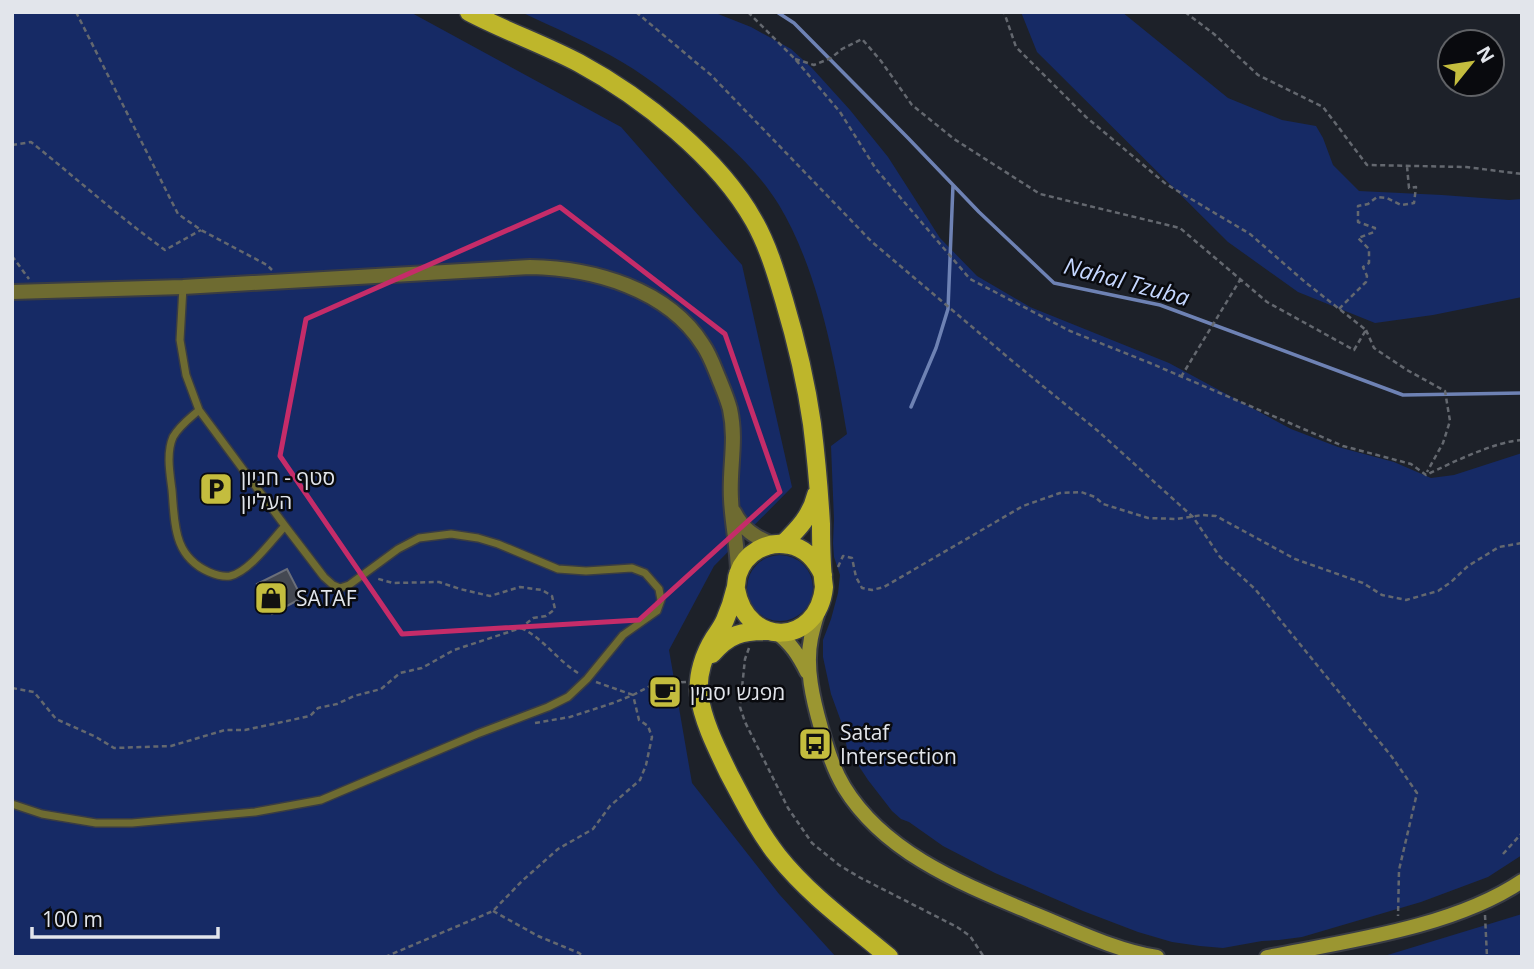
<svg xmlns="http://www.w3.org/2000/svg" width="1534" height="969" font-family="'Open Sans',Heebo,sans-serif">
  <style>
    .green { fill: #162a65 }
    .lines { fill: none; stroke-linecap: round; stroke-linejoin: round }
    .stream { stroke: #6e82b4; stroke-width: 3.5 }
    .building { fill: #444852; stroke: #6b6f7a; stroke-width: 2 }
    .lane-casing { stroke: #393c44; stroke-width: 10 }
    .street-casing { stroke: #393c44; stroke-width: 18 }
    .secondary-casing { stroke: #393c44; stroke-width: 18 }
    .primary-casing { stroke: #393c44; stroke-width: 21 }
    .path { stroke: #64686f; stroke-width: 2.5; stroke-dasharray: 5 3.5; stroke-linecap: butt }
    .lane { stroke: #6e6b31; stroke-width: 7 }
    .street { stroke: #6e6b31; stroke-width: 14 }
    .secondary { stroke: #9b9631; stroke-width: 14 }
    .primary { stroke: #beb62b; stroke-width: 18 }
    .marked { fill: none; stroke: #c52c69; stroke-width: 5; stroke-linejoin: round }
    .labels { text-anchor: middle; dominant-baseline: central; stroke-width: 5; stroke-linejoin: round; paint-order: stroke }
    .poi-label { font-size: 21px; fill: #e2e5eb; stroke: #090a0e; text-anchor: start }
    .water-label { font-size: 23px; font-style: italic; fill: #c5d7ff; stroke: #090a0e }
  </style>
  <rect width="100%" height="100%" fill="#1d2129"/>
  <path class="green" d="M12 12H410L621 127 742 265 792 487 714 566 669 650 692 783 779 894 836 957H12Z
    M521 12H713L751 27 791 49 812 68 850 110 888 157 940 238 977 276 1030 307 1169 363 1291 429 1338 447 1394 462 1431 478 1454 475 1522 453V855L1488 877 1421 902 1302 937 1279 940 1262 941 1223 948 1200 946 1172 942 1138 932 1083 911 995 873 943 846 909 822 901 819 892 811 868 780 847 748 842 724 831 694 823 657V640L831 619 838 593 840 575 834 557 833 543 834 520 831 446 847 434C835 360 818 270 779 205 761 176 737 152 711 130 683 105 654 81 622 62 590 43 555 28 521 12Z
    M1021 12H1122L1228 98 1282 120 1316 126 1323 138 1333 165 1359 191 1442 195 1509 200 1522 199V297L1433 315 1375 323 1298 292 1228 242 1037 52Z
    M747 588a33 33 0 1 1 66 0a33 33 0 1 1-66 0Z
    M1522 914V957H1381Z"/>
  <g class="lines">
    <path class="stream" d="M777 12 794 23 908 138 979 212 1054 283 1160 305 1403 395 1522 393
      M911 407 936 348 948 309 953 185"/>
  </g>
  <path class="building" d="M287 569 302 598 272 614 257 584Z"/>
  <g class="lines">
    <defs>
      <path id="lane" d="M199 410C190 418 179 426 173 437 166 453 170 474 172 490 175 524 173 556 209 572 216 575 223 577 230 576 249 572 272 540 285 526
        M12 804 42 814 96 823H132L255 812 321 800 477 734 548 707 568 697 587 679 623 635 657 611 661 600 659 589 645 573 632 568 586 571 558 569 498 544 478 538 451 534 419 538 398 549 349 585 340 588 333 585 324 577 285 526 199 410 186 375 180 340 183 287"/>
      <path id="street" d="M12 292 183 287 530 267C593 268 668 289 703 345 710 355 714 367 719 379 723 389 727 398 730 409 737 441 729 468 731 499 732 524 738 548 738 573
        M734 512C743 530 755 537 772 544"/>
      <path id="secondary" d="M818 612C815 621 813 629 811 638 805 667 813 700 821 728 827 748 833 769 844 787 885 854 963 884 1032 913 1070 928 1116 951 1157 957
        M776 632C791 643 799 656 807 672
        M1267 957C1348 941 1454 927 1522 881"/>
      <path id="primary" d="M469 12C505 31 543 44 579 63 642 97 719 158 754 221 768 246 776 273 784 300 796 340 806 382 812 424 816 456 819 490 821 524 821 545 821 566 824 587 818 646 747 649 736 589
        M783 544C798 529 811 516 816 495
        M823 575C816 560 806 548 789 545 767 540 745 553 738 574 736 579 737 585 735 590 733 599 729 611 725 620 722 627 718 632 714 638 704 654 697 675 699 694 703 722 717 749 729 774 744 802 758 831 778 856 809 895 851 925 889 957
        M712 654C729 634 742 631 767 631"/>
    </defs>
    <use href="#lane" class="lane-casing"/>
    <use href="#street" class="street-casing"/>
    <use href="#secondary" class="secondary-casing"/>
    <use href="#primary" class="primary-casing"/>
    <path class="path" d="M76 12 178 214 201 230 267 265 272 270
      M636 12 711 75 871 241 1011 360 1098 431 1193 517 1220 557 1255 589 1392 757 1417 793 1399 870 1398 916
      M748 12 795 59 840 112 876 169 970 279 1070 331 1150 363 1343 446 1411 464 1426 475C1451 463 1496 441 1522 440
      M1185 12 1214 34 1258 75 1323 107 1367 165 1466 167 1522 174
      M795 59 814 65 831 58 842 49 862 39 881 61 912 105 954 139 1040 194 1180 228 1267 302 1354 350 1366 330 1305 282 1250 234 1166 184 1086 117 1016 47 1004 12
      M12 145 31 142C76 178 118 216 165 250L201 230
      M12 256 29 279
      M1339 309 1366 282 1367 276 1363 267 1369 263V249L1358 238 1374 232 1375 228 1358 222V206L1368 204 1377 197 1387 198 1401 205 1414 203 1416 187 1409 188 1407 166
      M1366 330 1374 348 1407 370 1445 391 1450 421 1443 443 1427 472
      M1181 377 1240 280
      M838 567 843 556 852 558 856 577 862 588 872 590 884 587 1023 506 1060 493 1081 492 1095 497 1103 504 1148 518 1177 519 1202 515 1216 516 1295 559 1363 583 1382 595 1406 600 1438 591 1451 582 1468 566 1499 547 1522 543
      M521 628C543 638 557 660 578 673
      M749 648 745 659 740 707 745 722 788 808 812 843 839 865 859 877 957 927 970 936 984 957
      M596 682 633 695
      M12 688 34 692 56 719 96 737 114 748 171 746 225 730H245L310 716 318 708 337 704 354 696 381 689 400 673 422 668 454 650 521 628 533 618 546 616 555 609 552 596 542 590 520 587 490 596 460 589 439 582 393 583 375 578
      M535 723 570 717 613 703 633 695 654 684 686 682
      M1503 854 1522 833
      M493 911 538 936 579 953 584 957
      M1485 915 1487 957
      M385 957 493 911 522 881 558 849 593 829 610 806 640 780 646 765 652 737 648 726 639 720 633 695"/>
    <use href="#lane" class="lane"/>
    <use href="#street" class="street"/>
    <use href="#secondary" class="secondary"/>
    <use href="#primary" class="primary"/>
  </g>
  <path class="marked" d="M560 207 725 334 780 492 639 620 402 634 280 456 306 319Z"/>
  <defs>
    <symbol id="parking-square" viewBox="-11 -11 22 22"><rect x="-9" y="-9" width="18" height="18" rx="4" fill="#c4bd3e" stroke="#090a0e"/><path d="M-3.5-5.5H1a3.5 3.5 0 0 1 0 7H-1V5.5H-3.5ZM-1-3.4V-.6H.8a1.4 1.4 0 0 0 0-2.8Z" fill="#111"/></symbol>
    <symbol id="shop-square" viewBox="-11 -11 22 22"><rect x="-9" y="-9" width="18" height="18" rx="4" fill="#c4bd3e" stroke="#090a0e"/><path d="M-5-2.5h2.3a2.7 3.5 0 0 1 5.4 0H5L5.5 6h-11ZM-1.5-2.5h3a1.5 2.3 0 0 0-3 0Z" fill="#111"/></symbol>
    <symbol id="cafe-square" viewBox="-11 -11 22 22"><rect x="-9" y="-9" width="18" height="18" rx="4" fill="#c4bd3e" stroke="#090a0e"/><path d="M-5.5-4.5H6V0H3Q3 3.5 0 3.5H-2.5Q-5.5 3.5-5.5 0ZM3-3.2v2h1.7v-2ZM-6 4.5H4V6H-6Z" fill="#111"/></symbol>
    <symbol id="bus-square" viewBox="-11 -11 22 22"><rect x="-9" y="-9" width="18" height="18" rx="4" fill="#c4bd3e" stroke="#090a0e"/><path d="M-5-6H5V4H4V6H2V4H-2V6H-4V4H-5ZM-3.5-4V0h7V-4ZM-3.5 1.2v1.5H-2V1.2ZM2 1.2v1.5H3.5V1.2Z" fill="#111"/></symbol>
  </defs>
  <g fill-rule="evenodd">
    <use href="#parking-square" x="197" y="470" width="38" height="38"/>
    <use href="#shop-square" x="252" y="579" width="38" height="38"/>
    <use href="#cafe-square" x="646" y="673" width="38" height="38"/>
    <use href="#bus-square" x="796" y="725" width="38" height="38"/>
  </g>
  <g class="labels">
    <g class="poi-label">
      <text x="241" y="477">סטף - חניון<tspan x="241" dy="24">העליון</tspan></text>
      <text x="296" y="598">SATAF</text>
      <text x="690" y="692">מפגש יסמין</text>
      <text x="840" y="732">Sataf<tspan x="840" dy="24">Intersection</tspan></text>
    </g>
    <g class="water-label">
      <text transform="translate(1127 281) rotate(15)">Nahal Tzuba</text>
    </g>
  </g>
  <rect width="1534" height="969" fill="none" stroke="#e2e5eb" stroke-width="28"/>
  <g transform="translate(1471 63) rotate(60)"><circle r="33" fill="#090a0e" stroke="#606266" stroke-width="2"/>
  <path d="M0-5L12 26L0 18L-12 26Z" fill="#c4bd3e"/>
  <text y="-10" font-size="19" font-weight="bold" text-anchor="middle" fill="#e2e5eb">N</text>
  </g>
  <path d="M32 927v10h186v-10" fill="none" stroke="#e2e5eb" stroke-width="3.5"/>
  <text x="42" y="927" font-size="21" fill="#e2e5eb" stroke="#090a0e" stroke-width="5" paint-order="stroke">100 m</text>
</svg>
